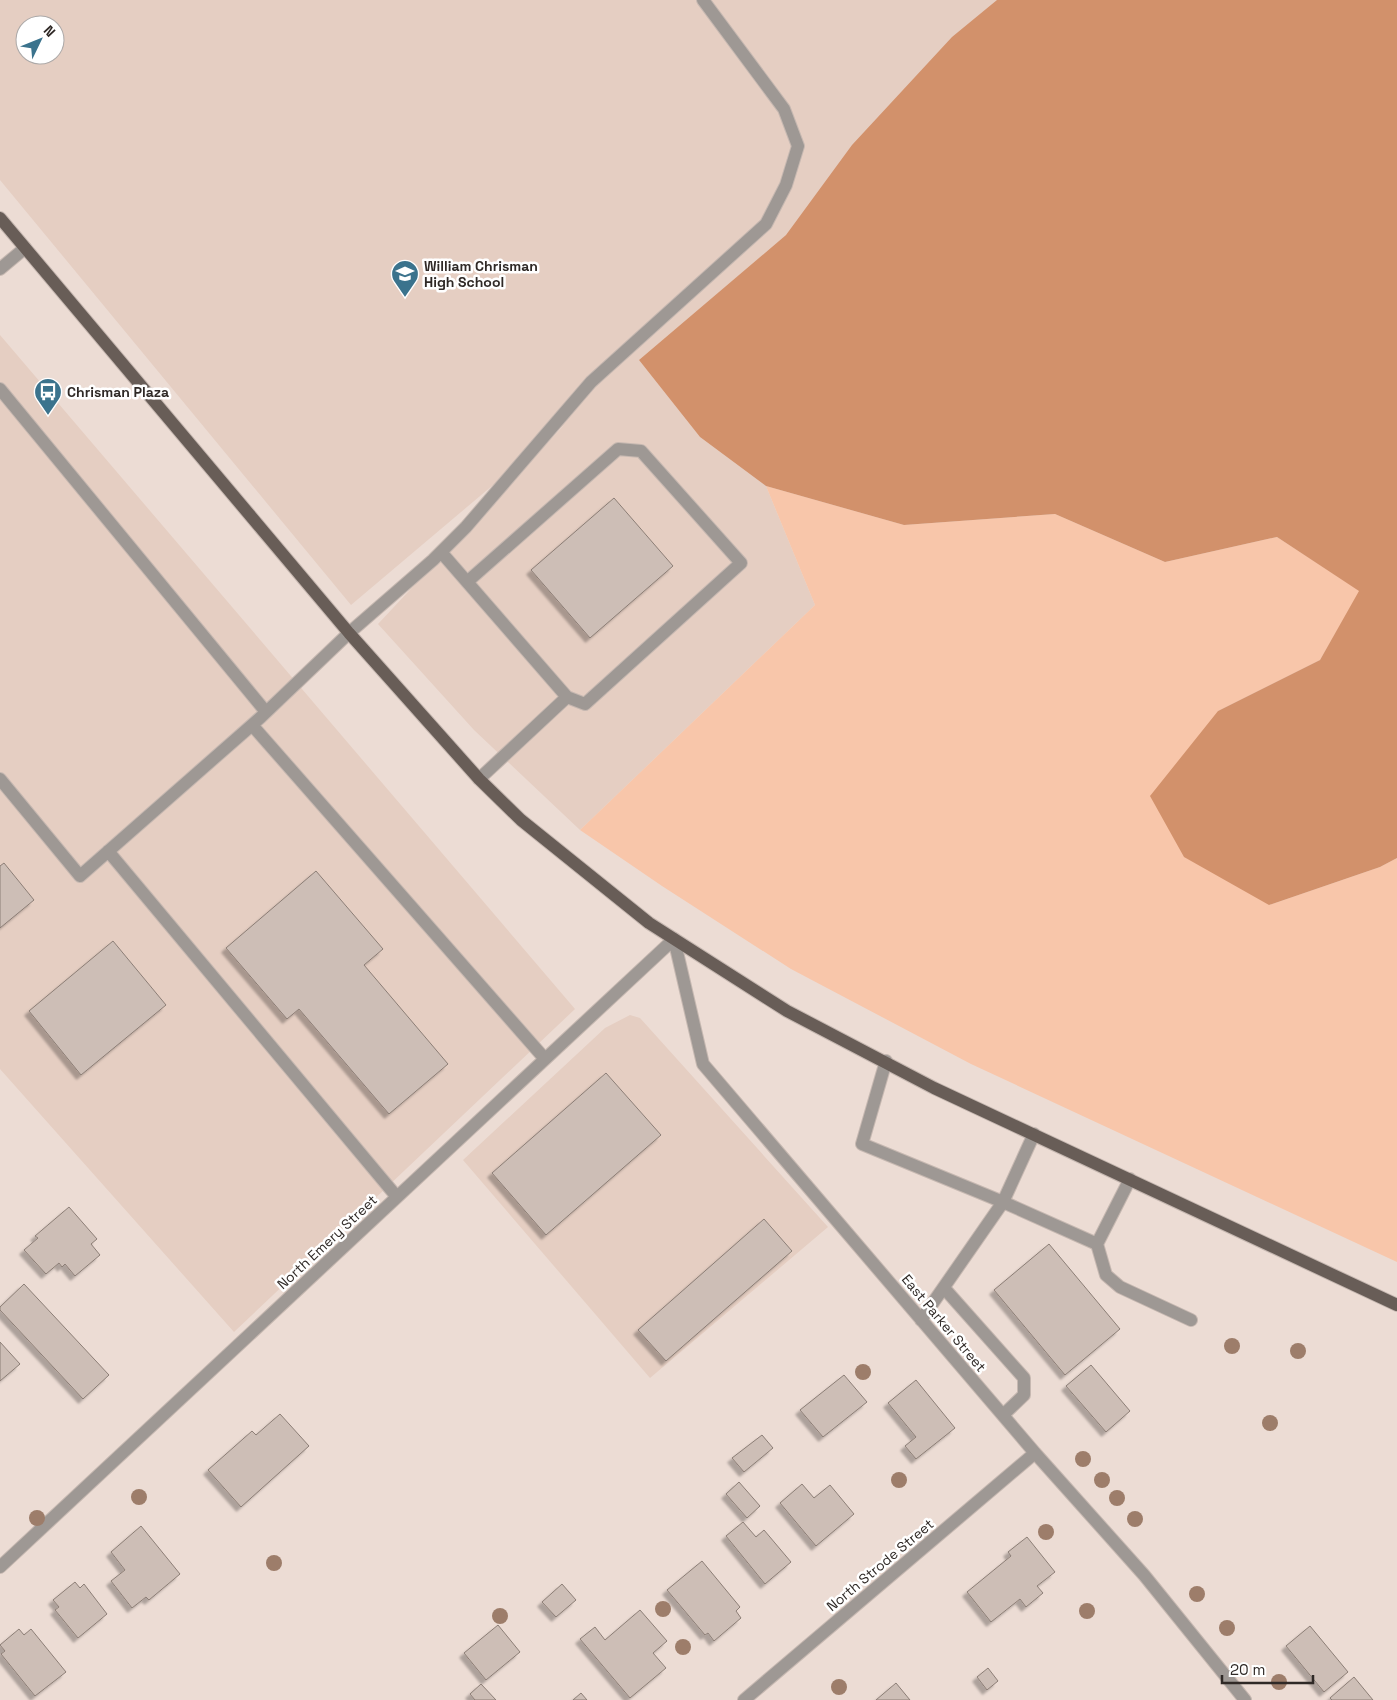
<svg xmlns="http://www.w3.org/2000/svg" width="1397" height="1700" font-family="'Space Grotesk',sans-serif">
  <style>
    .built { fill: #e5cec2; fill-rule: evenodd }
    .green { fill: #f8c6aa }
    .forest { fill: #d2916b }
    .building { fill: #cdbeb6; stroke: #8c7e76; filter: url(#shadow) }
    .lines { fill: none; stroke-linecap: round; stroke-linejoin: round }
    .minor-casing { stroke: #c6b8b1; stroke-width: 14 }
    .major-casing { stroke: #c6b8b1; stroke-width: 14 }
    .minor { stroke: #9e9894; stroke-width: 12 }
    .major { stroke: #685d57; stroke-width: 12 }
    .tree { fill: #9d7d6a }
    .labels { text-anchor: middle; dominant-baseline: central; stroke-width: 5; stroke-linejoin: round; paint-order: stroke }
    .poi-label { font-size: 14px; font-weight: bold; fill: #2f2926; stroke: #fff; text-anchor: start }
    .street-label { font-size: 14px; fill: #2f2926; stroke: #fff }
  </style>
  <defs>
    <filter id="shadow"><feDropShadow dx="-4.5" dy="4.5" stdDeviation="1" flood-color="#0004"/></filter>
  </defs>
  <rect width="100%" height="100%" fill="#ecdcd4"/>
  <path class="built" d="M0 0H1063L639 360 700 437 766 486 815 605 580 830 474 730 378 624 564 425 351 605 0 180ZM25 25H55V55H25Z
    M0 335 575 1009 234 1332 0 1069Z
    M630 1015 640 1018 828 1227 650 1378 463 1160 605 1028Z"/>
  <path class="green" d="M766 486 904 525 1055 514 1165 562 1277 537 1360 591 1320 660 1218 711 1269 905 1380 867 1397 858V1262L971 1064 791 969 662 886 580 830 815 605Z"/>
  <path class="forest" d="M997 0H1397V858L1380 867 1269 905 1184 857 1150 796 1218 711 1320 660 1359 591 1277 537 1165 562 1055 514 904 525 766 486 700 437 639 360 786 235 852 145 952 37Z"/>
  <path class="building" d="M614 498 673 566 590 638 531 570Z
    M4 863 34 900 0 928V866Z
    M316 871 383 949 364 965 448 1064 389 1114 299 1009 287 1019 226 948Z
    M113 941 166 1005 81 1075 29 1011Z
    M606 1073 661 1135 546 1235 492 1173Z
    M69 1207 97 1239 91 1244 100 1255 75 1276 65 1264 62 1267 59 1263 46 1274 24 1250 38 1238 35 1236Z
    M764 1219 792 1251 666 1361 638 1330Z
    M1049 1244 1120 1329 1065 1375 994 1290Z
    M24 1284 109 1375 83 1399 0 1310V1307Z
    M0 1342 20 1364 0 1381Z
    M1091 1365 1130 1411 1106 1432 1066 1386Z
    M844 1375 867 1402 823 1437 800 1410Z
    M916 1380 955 1428 916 1459 905 1446 916 1437 888 1403Z
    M280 1414 309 1446 241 1507 208 1470 252 1431 256 1435Z
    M762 1435 773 1448 744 1472 732 1458Z
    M739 1482 760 1506 747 1518 726 1494Z
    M802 1484 814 1498 830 1485 854 1514 816 1546 780 1503Z
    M743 1522 756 1537 764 1530 791 1562 765 1584 726 1536Z
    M141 1526 180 1574 149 1600 146 1597 132 1608 111 1581 125 1570 111 1552Z
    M1027 1537 1055 1572 1037 1586 1043 1593 1026 1607 1020 1599 991 1622 967 1592 1011 1556 1008 1552Z
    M702 1561 740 1607 736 1611 741 1618 714 1641 708 1633 705 1635 667 1590Z
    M75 1582 80 1588 84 1584 107 1614 78 1638 55 1610 59 1607 53 1600Z
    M562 1584 576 1600 556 1617 542 1602Z
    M640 1610 667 1641 653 1653 666 1668 630 1698 580 1639 595 1627 605 1640Z
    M498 1625 520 1652 486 1680 464 1653Z
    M1310 1626 1348 1672 1324 1692 1286 1646Z
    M19 1629 24 1635 31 1629 66 1672 35 1696 1 1654 5 1651 0 1645Z
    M988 1668 998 1681 987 1690 977 1677Z
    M1354 1677 1373 1700H1332L1330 1698Z
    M896 1683 910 1700H876Z
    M481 1684 496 1700H475L470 1694Z
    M581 1693 587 1700H573Z"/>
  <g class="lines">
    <defs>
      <path id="minor" d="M0 269 25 248
        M0 389 266 712
        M441 552 567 697 479 779
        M467 582 618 449 641 451 741 563 585 704 567 697
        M252 725 545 1059
        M0 779 80 876 261 717 349 633 433 560 466 527 591 382 766 224 786 185 798 146 784 109 703 0
        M108 851 397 1197
        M674 939 703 1064 1035 1453 1144 1575 1245 1700
        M886 1061 862 1144 1003 1202 921 1320
        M1034 1134 1003 1202 1097 1244 1130 1179
        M1097 1244 1106 1275 1120 1287 1191 1320
        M944 1288 1024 1378V1395L1003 1415
        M0 1567 674 939
        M744 1700 1035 1453"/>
      <path id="major" d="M0 218 349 633 479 779 521 820 649 923 787 1011 934 1088 1397 1305"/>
    </defs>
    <use href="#minor" class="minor-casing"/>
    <use href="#major" class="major-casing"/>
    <use href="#minor" class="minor"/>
    <use href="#major" class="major"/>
  </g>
  <g class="tree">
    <circle cx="1232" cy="1346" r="8"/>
    <circle cx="1298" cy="1351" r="8"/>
    <circle cx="863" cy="1372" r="8"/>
    <circle cx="1270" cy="1423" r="8"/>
    <circle cx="1083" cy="1459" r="8"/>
    <circle cx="899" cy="1480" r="8"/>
    <circle cx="1102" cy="1480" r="8"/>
    <circle cx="139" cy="1497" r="8"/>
    <circle cx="1117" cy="1498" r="8"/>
    <circle cx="37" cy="1518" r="8"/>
    <circle cx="1135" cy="1519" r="8"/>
    <circle cx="1046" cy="1532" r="8"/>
    <circle cx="274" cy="1563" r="8"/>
    <circle cx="1197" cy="1594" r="8"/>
    <circle cx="663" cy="1609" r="8"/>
    <circle cx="1087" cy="1611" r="8"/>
    <circle cx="500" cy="1616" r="8"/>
    <circle cx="1227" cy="1628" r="8"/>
    <circle cx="683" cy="1647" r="8"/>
    <circle cx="1279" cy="1682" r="8"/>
    <circle cx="839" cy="1687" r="8"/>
  </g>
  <defs>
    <symbol id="school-pin" viewBox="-11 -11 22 30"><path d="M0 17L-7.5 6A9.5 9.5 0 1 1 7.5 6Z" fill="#3b738d" stroke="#fff"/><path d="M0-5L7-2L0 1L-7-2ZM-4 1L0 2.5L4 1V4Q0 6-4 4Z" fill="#fff"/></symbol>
    <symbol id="bus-pin" viewBox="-11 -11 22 30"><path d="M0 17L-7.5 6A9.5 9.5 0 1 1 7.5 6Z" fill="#3b738d" stroke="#fff"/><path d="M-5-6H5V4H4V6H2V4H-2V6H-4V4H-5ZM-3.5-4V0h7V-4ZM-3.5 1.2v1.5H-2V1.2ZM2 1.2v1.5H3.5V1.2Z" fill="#fff"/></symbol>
  </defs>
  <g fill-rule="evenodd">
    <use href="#school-pin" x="389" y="258" width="32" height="43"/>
    <use href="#bus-pin" x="32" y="376" width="32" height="43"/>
  </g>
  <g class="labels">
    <g class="poi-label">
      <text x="424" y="266">William Chrisman<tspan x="424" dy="16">High School</tspan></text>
      <text x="67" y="392">Chrisman Plaza</text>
    </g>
    <g class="street-label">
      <text transform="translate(327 1242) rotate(-43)">North Emery Street</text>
      <text transform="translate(944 1323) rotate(50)">East Parker Street</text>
      <text transform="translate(880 1565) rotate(-40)">North Strode Street</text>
    </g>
  </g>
  <g transform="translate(40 40) rotate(47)"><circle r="24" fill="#ffffff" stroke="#aca9a8"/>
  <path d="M0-4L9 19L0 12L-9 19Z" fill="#3b738d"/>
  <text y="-8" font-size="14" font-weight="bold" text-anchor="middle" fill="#2f2926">N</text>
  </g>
  <path d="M1222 1675v8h91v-8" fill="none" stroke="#2f2926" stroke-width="2.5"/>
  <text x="1230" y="1675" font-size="15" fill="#2f2926" stroke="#ffffff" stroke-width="4" paint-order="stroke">20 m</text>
</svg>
